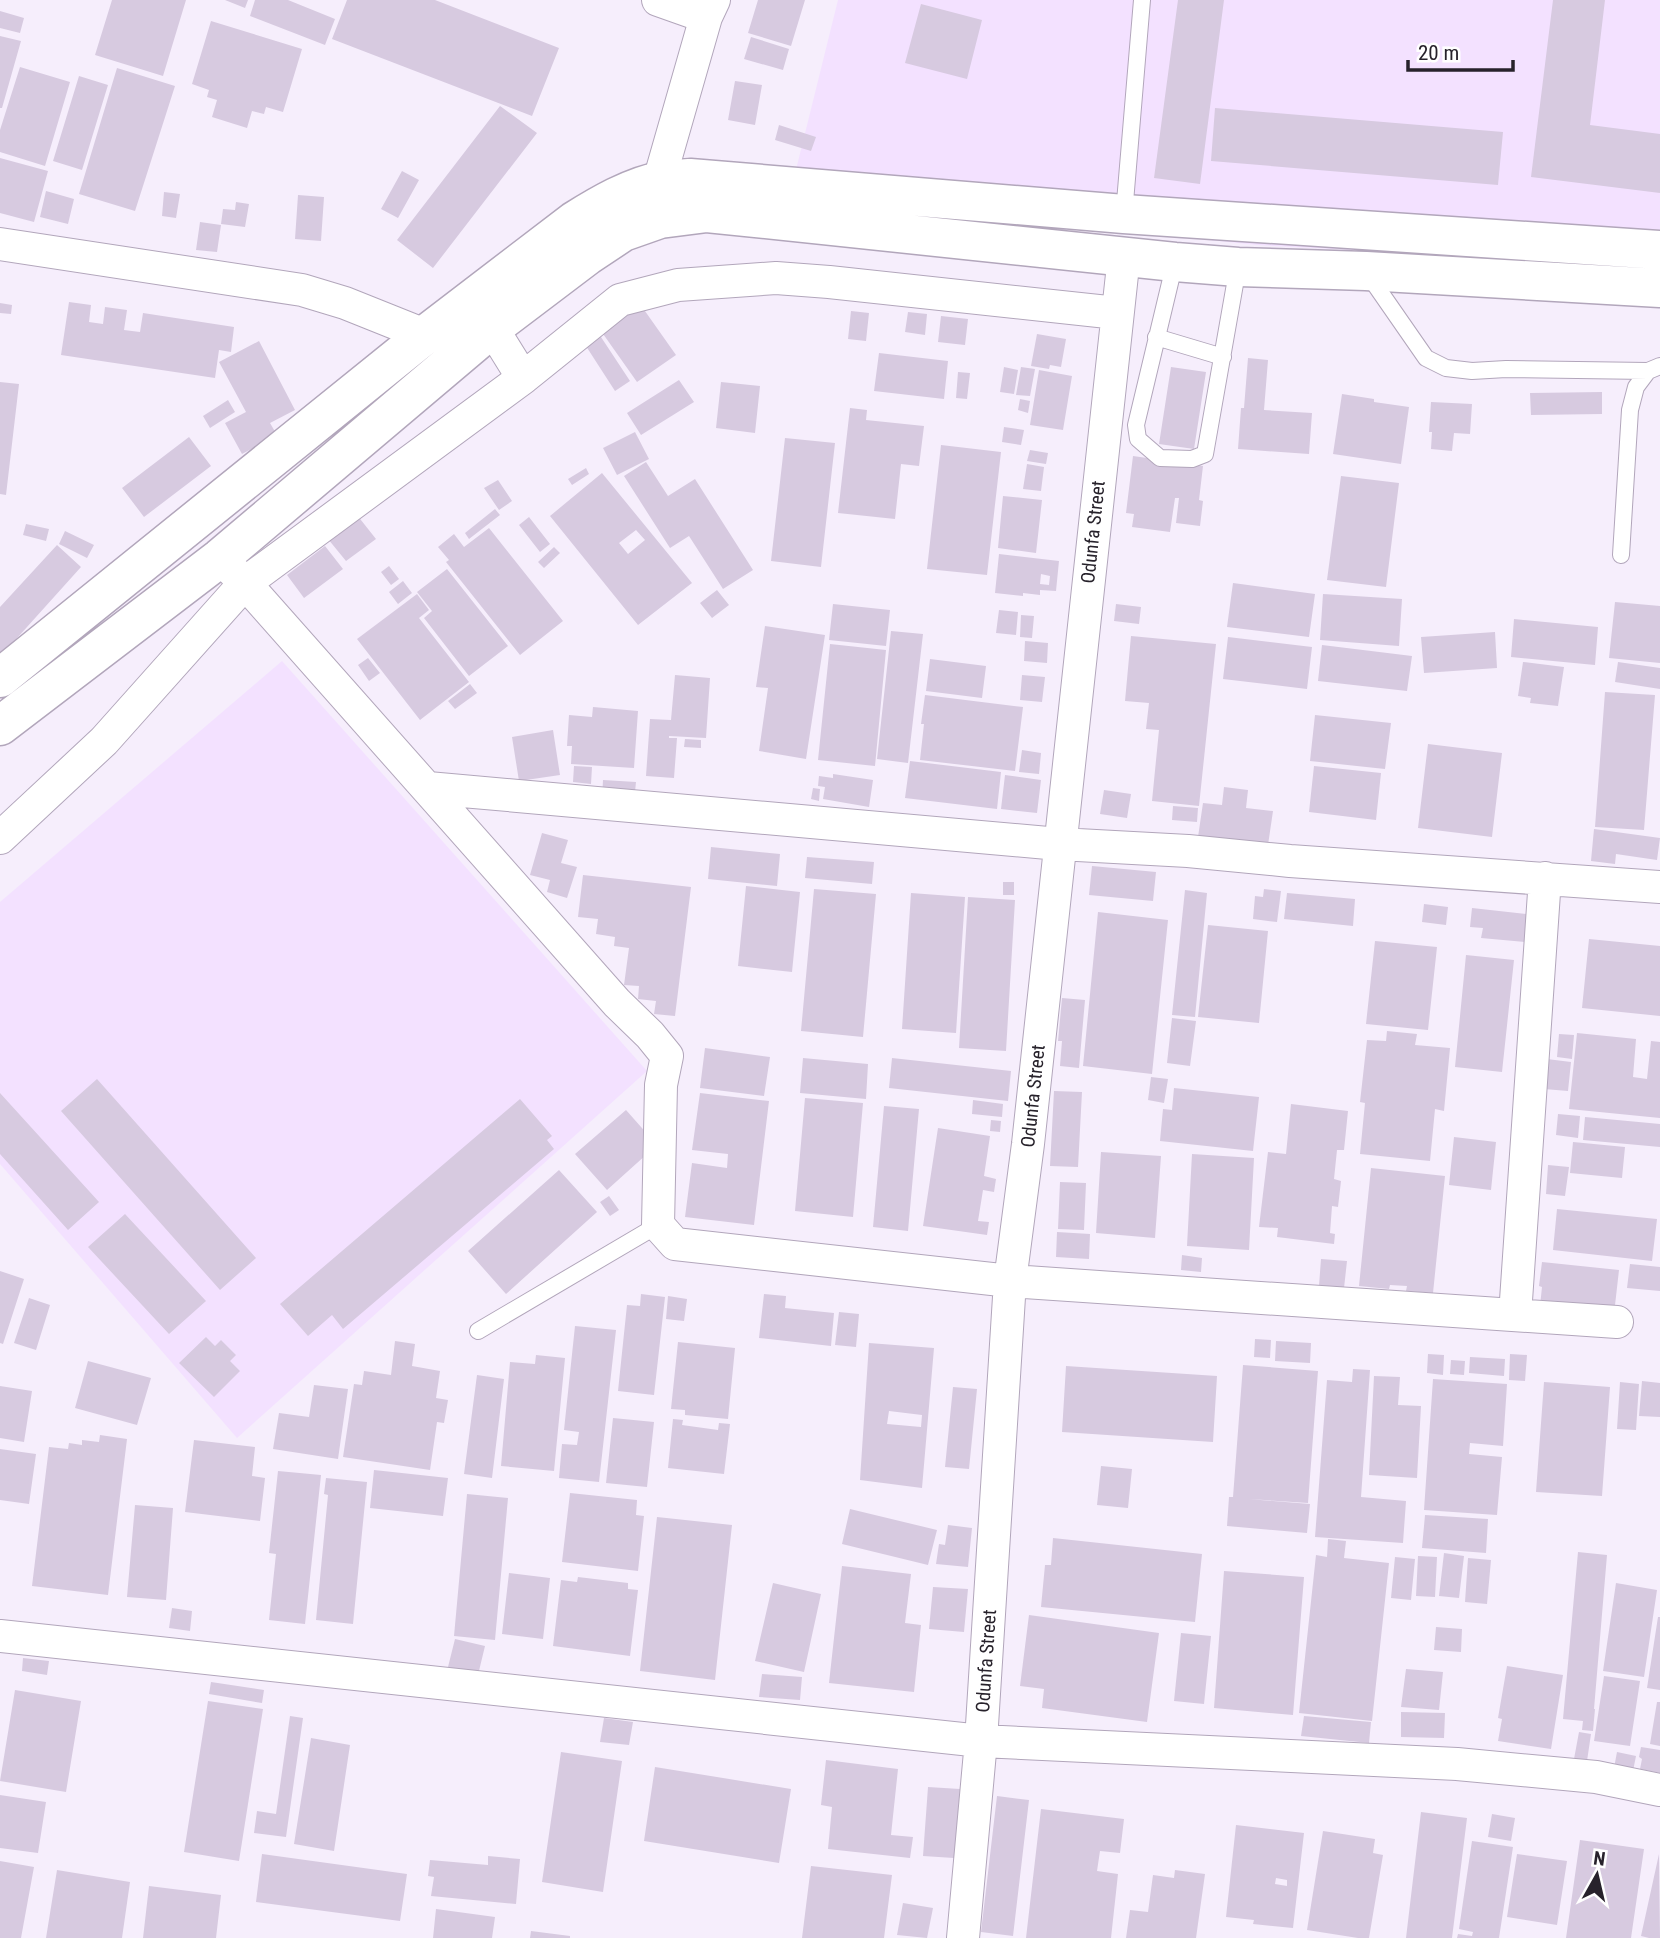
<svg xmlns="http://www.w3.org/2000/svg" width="1660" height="1938" font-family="'Roboto Condensed',sans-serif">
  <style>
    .built { fill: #f3e1ff }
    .building { fill: #d7cae0; fill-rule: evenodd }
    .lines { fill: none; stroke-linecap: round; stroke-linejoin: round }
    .service-casing { stroke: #b2a6bb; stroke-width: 18 }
    .minor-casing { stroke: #b2a6bb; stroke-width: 34 }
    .secondary-casing { stroke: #b2a6bb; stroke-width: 41 }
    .service { stroke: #fff; stroke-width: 16 }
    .minor { stroke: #fff; stroke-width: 32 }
    .secondary { stroke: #fff; stroke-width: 38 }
    .labels { text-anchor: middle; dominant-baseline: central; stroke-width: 6; stroke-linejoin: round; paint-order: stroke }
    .street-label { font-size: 19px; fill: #27222b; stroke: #fff }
  </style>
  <rect width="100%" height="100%" fill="#f6eefc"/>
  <path class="built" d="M838 0H1660V266L1258 245 789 198Z
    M282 661 647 1071 237 1438 0 1164V902Z"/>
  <path class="building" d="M112 0H186L163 76 95 55Z
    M225 0H248L245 8Z
    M255 0H288L335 19 325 45 250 16Z
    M347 0H435L559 48 532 116 332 39Z
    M758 0H805L791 46 748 33Z
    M1178 0H1224L1200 184 1154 178Z
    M1553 0H1605L1590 125 1660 134V193L1531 177Z
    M921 4 982 20 967 79 905 63Z
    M0 11 24 18 20 33 0 28Z
    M211 21 302 49 283 112 266 107 264 114 252 111 247 128 212 117 217 100 207 97 209 90 192 84Z
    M0 36 21 41 2 108H0Z
    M751 37 789 49 783 70 744 59Z
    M20 67 70 82 45 166 0 152V130Z
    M117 68 175 86 135 211 79 194Z
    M79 76 108 85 82 170 53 161Z
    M735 81 762 85 755 125 728 120Z
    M500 106 537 133 433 268 397 240Z
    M1215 108 1503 132 1498 185 1211 161Z
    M779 125 816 137 811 151 775 140Z
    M0 158 48 171 34 222 0 213Z
    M402 171 419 180 398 218 381 209Z
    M46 191 74 199 68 224 40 217Z
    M164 192 180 194 176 218 162 216Z
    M298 195 324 197 321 241 295 239Z
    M236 202 249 204 245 227 221 224 223 209 235 210Z
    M200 222 221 225 217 252 196 250Z
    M69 302 91 305 89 322 103 324 105 307 127 310 124 330 140 332 143 313 234 327 231 352 219 350 215 378 61 355Z
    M0 303 12 305 11 314 0 313Z
    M640 304 676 355 637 382 601 331Z
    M851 311 869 313 866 341 848 339Z
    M908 312 927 314 925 335 905 332Z
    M941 316 968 319 965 345 938 342Z
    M599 334 630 381 615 391 584 343Z
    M1037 334 1066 339 1061 367 1050 365 1049 369 1031 366Z
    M259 341 295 410 270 423 277 435 242 454 225 423 246 412 219 362Z
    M879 353 948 361 944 399 874 391Z
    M1248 358 1268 360 1264 410 1312 413 1309 454 1238 449 1241 408H1244Z
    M1004 367 1018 370 1014 394 1000 392Z
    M1021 367 1035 369 1030 396 1016 395Z
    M1171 367 1206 372 1194 449 1159 444Z
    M1039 370 1072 376 1063 430 1030 425Z
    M958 372 970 373 967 399 956 398Z
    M679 380 694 402 641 435 627 413Z
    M0 382 19 384 6 495 0 494Z
    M721 382 760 386 755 433 716 428Z
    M1602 392V414L1531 415 1530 393Z
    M1342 394 1374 399V402L1409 407 1401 464 1333 454Z
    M1020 399 1030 401 1028 413 1018 410Z
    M228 400 235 412 210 428 203 416Z
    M1431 402 1472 404 1470 434 1454 433 1452 451 1431 449 1432 432H1429Z
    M850 408 867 410 866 420 924 426 919 466 901 464 895 519 838 513Z
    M1004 427 1024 430 1021 445 1002 442Z
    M635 432 649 459 617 475 603 448Z
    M189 437 211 466 144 517 122 488Z
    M785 438 835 443 821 567 771 561Z
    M941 445 1001 452 987 575 927 569Z
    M1030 450 1048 453 1046 464 1027 461Z
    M1133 456 1203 466 1199 500 1203 501 1200 526 1176 523 1179 498H1175L1170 532 1132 527 1134 514 1126 513Z
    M646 462 668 496 695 479 753 570 723 589 689 536 670 548 624 476Z
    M1027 464 1044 467 1041 491 1023 489Z
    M586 468 589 474 572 485 568 479Z
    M602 473 692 583 638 625 550 516ZM636 530 645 540 628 554 619 543Z
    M1341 476 1399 483 1386 587 1327 580Z
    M498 480 512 501 499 510 484 488Z
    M1003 496 1042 500 1036 553 998 548Z
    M495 509 500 515 469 539 465 533Z
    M357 515 376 539 346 561 328 539Z
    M529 517 550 544 540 552 519 525Z
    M26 524 49 529 46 541 23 535Z
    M489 528 563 621 520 655 446 562 449 560 438 547 454 534 464 547Z
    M65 531 94 545 87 558 59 544Z
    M57 545 81 567 0 657V607Z
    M325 546 343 569 304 598 287 575Z
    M554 547 560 553 544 568 538 562Z
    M999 554 1059 561 1056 591 1040 590V595L1023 593V596L995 593ZM1041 574 1050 576 1049 585 1040 584Z
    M389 566 399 579 391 585 381 572Z
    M447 569 508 646 469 676 424 618 432 611 417 592Z
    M403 581 412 593 398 604 389 592Z
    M1233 583 1315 594 1309 637 1227 627Z
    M717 590 729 605 712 618 700 603Z
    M417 594 429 610 419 618 469 682 420 720 357 639Z
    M1323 594 1402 599 1399 646 1320 640Z
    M1615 602 1660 606V663L1609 658Z
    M833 604 890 610 886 646 829 640Z
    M1116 604 1141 607 1139 624 1114 621Z
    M999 610 1018 612 1016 635 996 633Z
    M1021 615 1034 616 1032 638 1020 637Z
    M1514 619 1598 627 1595 665 1511 657Z
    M765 626 825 635 806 759 759 751 768 688 756 687Z
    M891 631 923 634 908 763 877 759Z
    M1495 632 1497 668 1424 673 1421 637Z
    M1131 636 1216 644 1199 806 1152 801 1159 730 1146 729 1149 703 1125 701Z
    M1228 637 1312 647 1307 689 1223 679Z
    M1025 641 1048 643 1047 663 1024 661Z
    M830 644 886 650 875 766 818 760Z
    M1322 645 1412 656 1407 691 1318 681Z
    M368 658 380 673 369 681 358 665Z
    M930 659 986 666 982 698 926 691Z
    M1523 662 1564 667 1558 706 1530 703 1531 698 1518 696Z
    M1618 662 1660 668V689L1615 682Z
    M675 675 710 678 706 738 669 736V738H677L674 778 646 776 650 719 671 720Z
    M1022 675 1045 677 1042 702 1020 700Z
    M470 684 477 693 455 709 448 701Z
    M1605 692 1655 695 1644 830 1595 827Z
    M925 695 1023 707 1015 771 920 760 924 724H921Z
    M593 707 638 711 634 768 571 764 572 746H567L569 715 592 717Z
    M1315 715 1391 723 1385 769 1310 761Z
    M553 730 560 775 519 781 512 737Z
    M685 739 701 740V748L684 747Z
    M1428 744 1502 753 1492 837 1418 828Z
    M1022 750 1041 753 1039 774 1019 772Z
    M910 761 1001 772 997 809 905 798Z
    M574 766 592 767 591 784 573 782Z
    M1314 766 1381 773 1376 820 1309 812Z
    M833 774 873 780 869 807 823 799 825 787 818 786 819 776 833 778Z
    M1005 775 1041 780 1037 813 1001 809Z
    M603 780 636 782 634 802 602 799Z
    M1224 787 1248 790 1246 808 1273 811 1268 845 1198 837 1203 803 1222 805Z
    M813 788 820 789 819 801 811 799Z
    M1104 790 1131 794 1127 818 1100 814Z
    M1173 806 1198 808 1197 822 1172 820Z
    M1594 829 1660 838 1657 860 1616 854 1615 864 1591 861Z
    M542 833 568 840 561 863 577 867 567 898 547 892 550 880 530 875Z
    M711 847 780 854 777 886 708 879Z
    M807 857 874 862 872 884 805 878Z
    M1092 866 1156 872 1153 901 1089 895Z
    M583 875 691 887 675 1016 654 1014 656 1001 638 999 639 986 624 985 629 948 614 946 615 937 596 934 598 919 578 917Z
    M1003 882H1014V895H1003Z
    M746 886 800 892 792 972 738 966Z
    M814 889 876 894 863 1037 801 1031Z
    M1264 889 1281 891 1277 922 1253 919 1255 896 1263 897Z
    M1185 890 1207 893 1195 1017 1172 1015Z
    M911 893 965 897 956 1033 902 1029Z
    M1287 893 1355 899 1353 926 1284 919Z
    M968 897 1015 900 1006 1051 959 1048Z
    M1424 904 1448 907 1446 925 1422 922Z
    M1472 908 1527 914 1525 942 1481 938 1483 928 1470 927Z
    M1098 912 1168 920 1152 1074 1083 1066Z
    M1208 925 1268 931 1259 1023 1198 1017Z
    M1589 939 1660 946V1016L1582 1008Z
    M1375 941 1437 947 1428 1030 1366 1024Z
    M1466 955 1514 960 1502 1072 1455 1067Z
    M1062 998 1085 1000 1079 1068 1060 1066 1062 1041H1058Z
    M1172 1018 1196 1021 1190 1066 1167 1063Z
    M1387 1031 1417 1034 1415 1045 1450 1048 1444 1111 1435 1109 1430 1161 1360 1154 1365 1103 1360 1102 1367 1040 1386 1041Z
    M1577 1033 1636 1039 1633 1077 1647 1079 1651 1041 1660 1042V1118L1569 1109Z
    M1559 1034 1574 1035 1572 1059 1557 1057Z
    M705 1048 770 1057 764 1096 700 1088Z
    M803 1058 868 1064 866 1099 800 1093Z
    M892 1058 1011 1071 1008 1101 889 1088Z
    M1547 1059 1571 1062 1568 1091 1544 1089Z
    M1151 1077 1168 1079 1164 1103 1148 1100Z
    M97 1079 256 1258 220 1290 61 1111Z
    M1174 1088 1259 1097 1253 1151 1160 1141 1163 1109 1172 1110Z
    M1054 1091 1082 1092 1078 1167 1050 1166Z
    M0 1093 99 1202 68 1230 0 1154Z
    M700 1093 769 1101 754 1225 685 1217 692 1163 727 1168 728 1154 692 1150Z
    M805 1098 863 1103 853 1217 795 1211Z
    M520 1099 552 1136 547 1140 554 1149 343 1329 332 1315 308 1336 280 1304Z
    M973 1100 1003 1104 1002 1117 972 1114Z
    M1291 1104 1348 1111 1344 1150H1337L1334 1179 1341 1181 1338 1207 1332 1206 1330 1233 1335 1234 1334 1244 1277 1237 1278 1228 1259 1227 1268 1152 1286 1154Z
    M884 1106 919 1109 908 1231 873 1227Z
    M626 1110 657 1145 607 1190 575 1154Z
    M1558 1114 1580 1116 1578 1138 1556 1135Z
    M1585 1117 1660 1124V1147L1583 1140Z
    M991 1120 1001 1121 1000 1132 990 1131Z
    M938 1128 990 1136 984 1176 996 1179 994 1192 983 1190 978 1221 989 1222 987 1235 923 1226Z
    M1454 1137 1496 1142 1491 1190 1449 1185Z
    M1573 1142 1625 1147 1622 1178 1570 1173Z
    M1101 1152 1161 1156 1155 1238 1096 1233Z
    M1192 1154 1254 1158 1249 1250 1187 1246Z
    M1548 1165 1569 1167 1565 1196 1546 1194Z
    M1371 1168 1445 1176 1433 1293 1406 1291 1407 1286 1390 1285 1389 1289 1359 1286Z
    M559 1170 597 1212 506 1294 468 1251Z
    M1060 1182 1086 1183 1084 1230 1058 1229Z
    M609 1196 619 1210 610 1216 600 1202Z
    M1557 1209 1657 1219 1652 1261 1553 1250Z
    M125 1214 206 1301 169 1334 88 1247Z
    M1057 1232 1090 1234 1089 1259 1056 1257Z
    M1182 1255 1202 1258 1201 1272 1181 1270Z
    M1321 1259 1347 1261 1344 1288 1319 1286Z
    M1542 1262 1619 1270 1614 1314 1540 1306 1542 1287 1539 1286Z
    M1630 1264 1660 1267V1291L1627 1288Z
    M0 1271 24 1279 3 1344 0 1343Z
    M641 1294 665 1297 654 1395 618 1391 627 1305 640 1306Z
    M764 1294 786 1296 785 1308 834 1313 831 1346 759 1338Z
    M668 1296 687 1299 684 1321 666 1319Z
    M29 1298 50 1305 36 1350 14 1343Z
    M839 1312 859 1314 856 1347 835 1345Z
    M575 1326 616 1330 599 1482 559 1478 562 1444 577 1445 579 1432 564 1430Z
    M206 1337 215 1346 221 1340 236 1355 230 1361 240 1371 214 1397 179 1363Z
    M1255 1339 1271 1340 1270 1358 1254 1357Z
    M395 1341 415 1344 412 1366 440 1371 436 1398 448 1400 444 1423 437 1422 430 1470 343 1457 354 1384 362 1385 364 1371 391 1375Z
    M1276 1341 1311 1343 1310 1363 1275 1361Z
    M678 1342 735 1348 728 1419 685 1415V1410L671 1409Z
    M869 1343 934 1348 922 1488 860 1480ZM889 1411 922 1415 921 1427 887 1424Z
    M1428 1354 1444 1355 1443 1375 1427 1373Z
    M1510 1354 1527 1355 1525 1381 1509 1380Z
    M536 1355 565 1358 554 1471 501 1466 510 1362 535 1364Z
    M1470 1357 1505 1359 1504 1376 1469 1373Z
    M1451 1360 1465 1361 1464 1375 1450 1374Z
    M88 1361 151 1378 137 1425 75 1408Z
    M1243 1365 1318 1371 1308 1503 1249 1499 1310 1504 1307 1533 1227 1526 1229 1497H1233Z
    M1066 1366 1217 1376 1213 1442 1062 1432Z
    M1353 1369 1370 1370 1361 1497 1406 1501 1403 1543 1315 1537 1327 1380 1352 1382Z
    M477 1375 504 1379 492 1478 464 1474Z
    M1374 1376 1400 1377 1398 1405 1421 1406 1417 1478 1369 1475Z
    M1433 1379 1507 1384 1503 1446 1470 1443 1469 1454 1502 1457 1497 1515 1424 1510Z
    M1642 1381 1660 1383V1417L1639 1416Z
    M1544 1382 1610 1387 1602 1496 1536 1492Z
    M1620 1382 1639 1384 1636 1430 1617 1429Z
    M314 1385 348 1389 338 1459 273 1449 279 1413 309 1417Z
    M0 1386 32 1391 24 1442 0 1438Z
    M953 1387 977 1389 969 1469 945 1467Z
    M613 1418 654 1422 647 1487 606 1483Z
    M673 1419 683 1420 682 1425 718 1430 719 1423 730 1424 724 1474 668 1468Z
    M100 1435 127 1439 108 1595 32 1586 49 1447 68 1449 69 1443 82 1445V1440L99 1442Z
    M194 1440 255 1447 252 1476 265 1478 260 1521 185 1512Z
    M0 1449 36 1454 29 1504 0 1500Z
    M1101 1466 1132 1469 1128 1508 1097 1505Z
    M374 1470 448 1478 443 1516 370 1508Z
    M278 1471 321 1475 305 1624 269 1620 276 1554 269 1553Z
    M326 1478 367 1482 353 1624 316 1620 328 1495 324 1494Z
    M570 1493 637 1500 636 1515 644 1516 638 1571 562 1562Z
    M467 1494 508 1498 495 1640 454 1636Z
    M135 1505 173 1508 166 1600 127 1597Z
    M850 1509 937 1530 928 1565 842 1544Z
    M1425 1515 1488 1519 1486 1553 1422 1548Z
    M657 1517 732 1525 715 1680 640 1671Z
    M948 1525 972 1528 968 1567 936 1564 939 1544 945 1545Z
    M1053 1538 1202 1554 1195 1622 1041 1607 1045 1565H1051Z
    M1328 1539 1346 1541 1344 1558 1389 1563 1372 1721 1299 1713 1316 1555 1327 1557Z
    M1578 1552 1607 1555 1594 1709H1595L1593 1731 1582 1730 1583 1721 1563 1719Z
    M1444 1553 1464 1556 1459 1598 1439 1596Z
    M1418 1556 1437 1557 1435 1597 1416 1596Z
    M1395 1557 1415 1559 1411 1600 1391 1598Z
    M1468 1558 1491 1560 1487 1604 1465 1602Z
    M842 1566 911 1574 905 1623 921 1625 914 1692 829 1683Z
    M1224 1571 1304 1577 1293 1715 1214 1708Z
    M509 1573 550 1578 543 1639 502 1634Z
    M578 1577 628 1583V1589L638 1590 630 1656 553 1646 561 1580 577 1582Z
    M773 1583 821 1594 804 1672 755 1661Z
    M1616 1583 1657 1590 1644 1677 1603 1671Z
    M933 1587 968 1589 964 1632 929 1629Z
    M172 1608 192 1611 190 1631 169 1628Z
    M1029 1615 1159 1633 1147 1722 1042 1708 1044 1689 1020 1686Z
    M1658 1617H1660V1690L1647 1688Z
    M1436 1627 1462 1629 1461 1652 1434 1650Z
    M1181 1633 1211 1636 1204 1704 1174 1701Z
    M455 1639 485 1646 478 1675 448 1667Z
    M23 1658 49 1661 47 1675 22 1671Z
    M1507 1666 1563 1675 1551 1749 1498 1741 1502 1719 1498 1718Z
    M1406 1669 1443 1672 1439 1710 1401 1707Z
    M762 1674 802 1677 800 1700 759 1697Z
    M1604 1676 1640 1681 1630 1746 1594 1741Z
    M211 1682 264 1690 262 1703 209 1694Z
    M15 1690 81 1701 66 1792 0 1781Z
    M208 1701 263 1709 239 1861 184 1852Z
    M1657 1702H1660V1746L1650 1744Z
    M1401 1712 1445 1713 1444 1738 1401 1737Z
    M290 1716 303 1718 286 1837 254 1833 257 1811 276 1814Z
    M1304 1716 1371 1722 1369 1743 1301 1736Z
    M604 1718 633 1722 629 1745 600 1742Z
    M1579 1732 1591 1734 1587 1761 1574 1759Z
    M311 1738 350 1745 334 1851 294 1844Z
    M1641 1747 1660 1750V1773L1640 1769 1642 1759 1639 1757Z
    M561 1752 622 1761 603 1892 542 1882Z
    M1617 1752 1636 1756 1633 1771 1614 1768Z
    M826 1760 898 1769 891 1835 913 1837 910 1858 828 1849 832 1807 821 1805Z
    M655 1767 791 1789 779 1863 644 1841Z
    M928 1787 960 1789 954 1858 923 1856Z
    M0 1795 46 1802 38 1853 0 1848Z
    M997 1796 1029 1800 1013 1936 981 1932Z
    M1041 1809 1124 1819 1120 1853 1100 1851 1097 1871 1118 1874 1111 1938H1026Z
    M1421 1812 1467 1818 1452 1938H1406Z
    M1492 1814 1515 1818 1511 1841 1488 1837Z
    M1236 1825 1304 1833 1293 1928 1253 1924 1254 1920 1226 1917ZM1276 1878 1287 1880V1886L1275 1884Z
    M1323 1831 1375 1839 1373 1853 1383 1855 1369 1938H1358L1307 1930Z
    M1580 1840 1644 1849 1631 1938H1566Z
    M1472 1841 1513 1847 1499 1938H1457L1458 1934 1472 1936 1473 1932 1459 1929Z
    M262 1854 407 1874 400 1921 256 1902Z
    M1517 1854 1567 1861 1557 1925 1507 1917Z
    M1659 1854 1660 1938H1649L1641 1936Z
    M488 1856 520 1859 516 1904 431 1896 434 1877 428 1876 430 1860 488 1865Z
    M0 1861 34 1867 21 1938H0Z
    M811 1866 892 1875 884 1938H802Z
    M57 1870 130 1882 122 1938H46Z
    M1175 1870 1205 1874 1196 1938H1126L1130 1910 1148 1912 1153 1875 1174 1878Z
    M149 1886 221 1895 216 1938H143Z
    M903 1903 933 1908 927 1938 897 1935Z
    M436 1909 495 1917 492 1938H433Z
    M531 1931 570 1936V1938H530Z"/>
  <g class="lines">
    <defs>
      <path id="service" d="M1124 214 1142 0
        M1175 262 1136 425 1138 439 1160 458 1192 459 1205 454 1238 267
        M1367 273 1426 358 1446 368 1472 371 1506 369 1648 371
        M1156 337 1223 357
        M1621 555 1630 410 1636 387 1648 371 1660 366
        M478 1331 658 1225"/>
      <path id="minor" d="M658 0 706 17
        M659 181 706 17 714 0
        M0 244 302 290 345 303 425 335
        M492 328 523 378
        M220 558 245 583 617 1003 650 1035 667 1056 661 1085 658 1225 675 1244 1010 1281 1617 1322
        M428 788 1059 844 1188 851 1290 861 1660 887
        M0 838 104 741 245 583 523 378 620 300 678 285 776 278 829 282 1117 313
        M1515 1315 1545 878
        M0 1636 981 1741 1457 1764 1596 1777 1660 1790
        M963 1938 981 1741 1010 1281 1028 1144 1124 256"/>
      <path id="secondary" d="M0 678 425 335 574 221C598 206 633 185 662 181 671 179 681 179 690 178L1124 214 1660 250
        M0 726 220 558 492 328 587 256 623 232 660 219 707 213 1175 262 1238 267 1366 271 1660 288"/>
    </defs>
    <use href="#service" class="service-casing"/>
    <use href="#minor" class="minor-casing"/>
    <use href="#secondary" class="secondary-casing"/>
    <use href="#service" class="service"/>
    <use href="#minor" class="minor"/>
    <use href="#secondary" class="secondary"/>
  </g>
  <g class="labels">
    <g class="street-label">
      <text transform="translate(1093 532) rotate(-84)">Odunfa Street</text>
      <text transform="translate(1033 1096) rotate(-84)">Odunfa Street</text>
      <text transform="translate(986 1661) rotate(-86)">Odunfa Street</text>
    </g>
  </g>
  <g transform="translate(1597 1875) rotate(8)" stroke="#ffffff" stroke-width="5" paint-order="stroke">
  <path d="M0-5L12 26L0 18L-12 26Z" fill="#27222b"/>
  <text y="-10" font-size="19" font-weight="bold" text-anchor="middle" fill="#27222b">N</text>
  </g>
  <path d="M1408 60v10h105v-10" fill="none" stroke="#27222b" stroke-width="3.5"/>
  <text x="1418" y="60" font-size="21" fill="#27222b" stroke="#ffffff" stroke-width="5" paint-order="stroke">20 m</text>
</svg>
